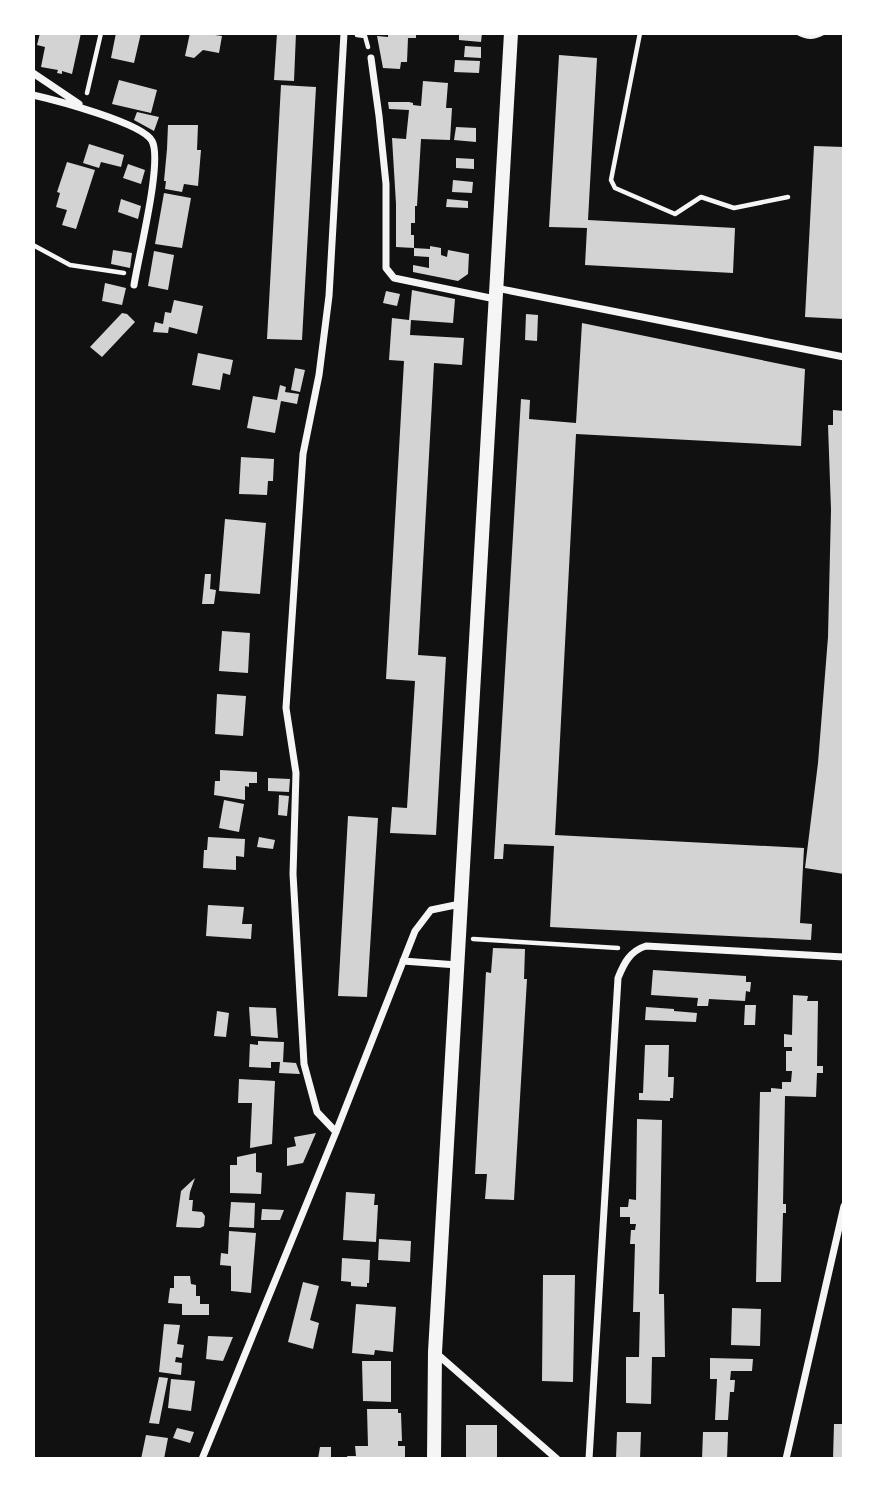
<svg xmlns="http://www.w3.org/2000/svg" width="877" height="1492" font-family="'Fira Sans Condensed',sans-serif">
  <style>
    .building { fill: #d3d3d3 }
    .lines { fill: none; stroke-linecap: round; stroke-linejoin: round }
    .path { stroke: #f5f5f5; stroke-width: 4.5 }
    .minor { stroke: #f5f5f5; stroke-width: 7 }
    .secondary { stroke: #f5f5f5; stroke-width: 14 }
  </style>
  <rect width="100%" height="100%" fill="#111"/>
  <path class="building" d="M40 33H81L72 74 62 71V74L57 73 58 70 41 67 45 47 37 45Z
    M116 33H141L134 63 111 58Z
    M190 33H216L215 35 222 36 219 53 203 50 194 58 185 56Z
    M277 33H296L294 81 274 80Z
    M388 33H416V38H408L407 62H401L400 69 383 68 377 36 388 37Z
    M459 33H482L481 42 459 40Z
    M465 46 481 47V58L464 57Z
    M559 55 597 58 588 220 735 228 733 273 585 265 587 228 549 227Z
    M455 60 480 61 479 73 454 72Z
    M119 80 157 90 151 113 112 104Z
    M423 81 448 83 446 108H452L450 140 421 139 417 206H415V223H411V235H414V248L396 247V204L392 138 406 139 409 110 389 109 388 102H409L413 103V105L421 106Z
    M281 85 316 87 302 340 267 339Z
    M137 112 159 117 154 131 134 120Z
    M168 125H198L197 150H201L198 186 184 184 182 192 165 189 166 181H164L167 149Z
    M456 127 476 128V142L454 140Z
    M89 144 124 155 121 167 101 162 99 168 83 163Z
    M814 146 844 147V319L805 317Z
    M456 158 474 159V169L456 168Z
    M67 162 95 170 76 229 62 225 67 210 56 207 60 193 57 192Z
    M128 164 145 170 141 184 123 178Z
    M453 180 473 182 472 193 452 192Z
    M164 193 191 198 182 248 155 244Z
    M121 199 141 206 138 219 118 212Z
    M447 199 468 201V208L446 207Z
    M430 246 441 248V255L447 257 448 250 469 254 468 274 458 281 413 272V265L429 268V257L414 256V248L430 249Z
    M113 250 132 253 130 268 111 264Z
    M154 251 174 255 168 290 148 286Z
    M105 283 126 288 122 305 102 301Z
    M412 290 455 299 453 323 411 320 410 335 464 338 462 365 434 363 432 401 418 655 446 657 436 835 390 833 392 807 407 808 415 681 386 679 404 361 389 360 392 318 409 320Z
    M386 291 400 294 397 306 383 303Z
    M174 300 203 306 197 334 169 327 168 333 153 332 155 322 163 324 165 312 171 313Z
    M122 313 127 314 135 322 102 357 90 347Z
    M526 314 538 315 537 341 525 340Z
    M582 323 805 369 801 446 576 434 555 835 804 848 800 923 812 924 811 940 550 927 554 846 504 844 503 859H494L521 399 530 400 529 419 576 423Z
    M198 353 233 360 230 375 223 373 220 390 192 385Z
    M295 368 305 370 300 392 291 390Z
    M280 385 286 387 285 392 299 394 297 404 281 401 275 433 247 428 253 396 277 400Z
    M833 410 844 411V874L805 868 818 763 828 637 831 510 828 425H833Z
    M241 457 274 459 273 481H268L267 495 239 494Z
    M225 519 266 523 260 594 219 591Z
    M205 574H211L210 589 216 590 214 604H202Z
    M222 631 250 633 248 673 219 671Z
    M217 694 246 696 243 736 215 734Z
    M220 770 257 772V783H249V787L245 786V800L214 795 215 781H220Z
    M268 778 290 779 289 792 268 791Z
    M279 795 289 796 287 816 278 815Z
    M224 800 244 804 239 832 219 828Z
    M348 816 378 818 367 997 338 996Z
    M208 837 245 839 244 857 236 856V870L203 868 204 850H207Z
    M259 837 275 840 273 849 257 847Z
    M208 905 244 907 242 924H252L251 939 206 936Z
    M493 948 525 949 524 979H527L514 1200 485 1199 487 1174H475L486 972 491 973Z
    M653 970 746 976V982H751L750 992 746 991 745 1001 709 999 708 1006H697L698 998 651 995Z
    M793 995 808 996 807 1001H818L817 1066H823V1073H817L816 1097 785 1096 783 1204H786V1213H783L781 1282H756L760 1092H771V1088L782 1089V1082H791L792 1071H786V1051H792V1047H784V1034L792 1035Z
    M745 1005H756L755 1025H744Z
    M249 1007 276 1008 278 1038 251 1036Z
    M646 1007 674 1009V1011L697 1013 696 1022 645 1020Z
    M217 1011 229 1013 226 1037 214 1036Z
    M258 1041 284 1042 283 1062 296 1063 300 1074 279 1073 280 1062H271V1068L249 1067 250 1044 258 1045Z
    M645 1045H669L668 1077H674L673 1098H670V1101L639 1100V1093H643Z
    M239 1079 275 1081 272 1144 250 1148 252 1103H238Z
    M637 1119 662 1120 659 1294H664L665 1357H652L651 1404 626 1403V1357H639L640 1312H633L635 1244H630L631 1230H635L636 1224H630V1217H620V1207H628L629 1199 636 1200Z
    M316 1133 303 1163 287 1166V1148L296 1146 294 1137Z
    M256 1153V1172L262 1173 261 1194 230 1193V1165H237V1157Z
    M195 1178 190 1192 189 1200H193L192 1211 202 1212 205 1216 204 1226 200 1228 176 1227 181 1191Z
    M346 1192 375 1194 374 1205H378L376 1242 343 1240Z
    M231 1202 255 1203 254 1228 229 1227Z
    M262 1209 284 1210 280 1220H261Z
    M229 1231 256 1233 251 1293 231 1291V1266L220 1265 221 1253 228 1254Z
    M379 1239 411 1241 410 1262 378 1260Z
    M342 1258 370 1260 369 1283H367V1287L351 1286V1282L341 1281Z
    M543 1275H575L573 1382 542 1381Z
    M174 1276H190L191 1284 196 1285V1296H200V1304H209V1315H182V1304L168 1303 170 1288H174Z
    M303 1282 319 1286 310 1320 319 1323 313 1349 288 1342Z
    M356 1304 396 1307 393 1352 375 1350 374 1355 352 1353Z
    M732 1308 761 1309 760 1346 731 1345Z
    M164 1324 180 1325 177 1344 184 1345 182 1358 176 1357 175 1362 182 1363 181 1375 159 1372Z
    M208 1336 233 1337 223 1361 206 1359Z
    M710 1358 753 1359 752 1371H731L730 1380H735L734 1392H730L728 1420H715L717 1379H710Z
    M362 1361H391V1402L363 1401Z
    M159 1377 168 1378 159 1424 149 1423Z
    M171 1379 195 1381 191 1411 168 1408Z
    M367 1409H398V1413H401L402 1441H398V1446H405V1457L348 1459 347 1456H356L355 1446H368Z
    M834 1424H844V1459H833Z
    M466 1425H497V1459H466Z
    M177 1428 194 1432 190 1443 173 1438Z
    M617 1432H641L640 1459H616Z
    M703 1432H728L727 1459H702Z
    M146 1435 168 1438 164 1459H141Z
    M320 1447H331V1459H318Z"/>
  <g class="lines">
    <path class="path" d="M640 33 611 180 615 188 675 214 701 197 734 208 788 197
      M798 33C808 38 813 38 823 33
      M357 35 365 36 368 47
      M87 93 101 33
      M33 245 70 265 124 273
      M473 939 618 948"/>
    <path class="minor" d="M371 58 379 116 386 184V268L394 278 495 299
      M33 73 79 104
      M33 95C55 100 143 123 152 141 163 161 138 258 134 285
      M496 288 844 357
      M403 961 457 965
      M336 1132 317 1112 304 1064 293 874 296 773 286 708 303 454 319 375 329 296 344 33
      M436 1353 557 1459
      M202 1459 336 1132 415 931 431 910 460 904
      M589 1459 618 978C624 963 630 951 646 946L844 957
      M786 1459 844 1206"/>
    <path class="secondary" d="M434 1459 435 1352 511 33"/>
  </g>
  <rect width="877" height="1492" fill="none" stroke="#ffffff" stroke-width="70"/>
</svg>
